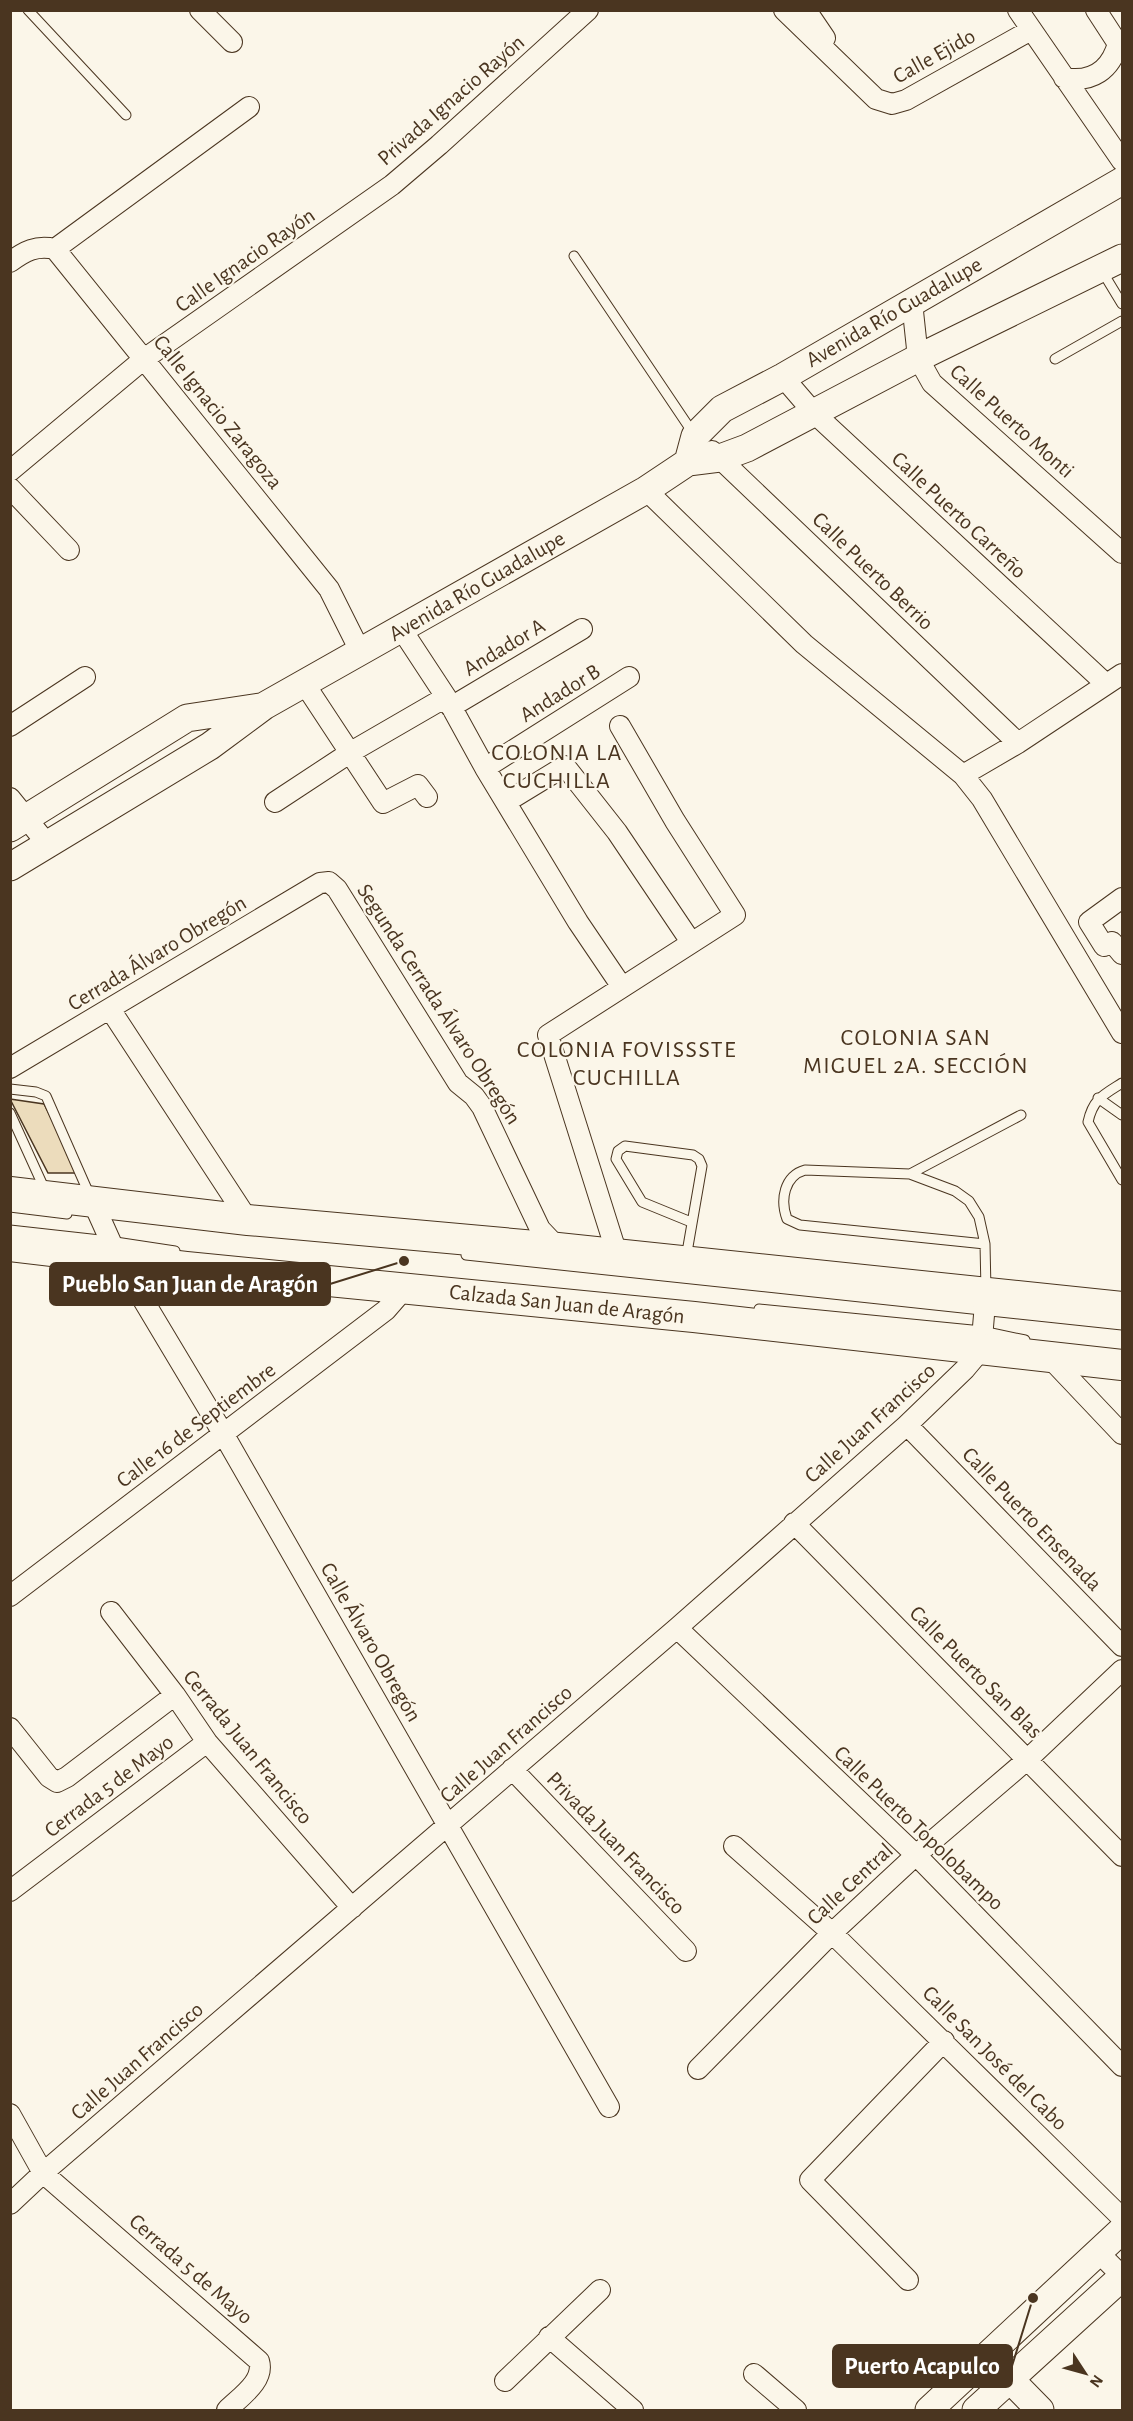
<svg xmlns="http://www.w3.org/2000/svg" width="1133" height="2421" font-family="'Alegreya Sans',sans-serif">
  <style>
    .building { fill: #ecdcbc; stroke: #4a3520; stroke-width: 1.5 }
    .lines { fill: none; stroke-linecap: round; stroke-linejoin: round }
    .lane-casing { stroke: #4a3520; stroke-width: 11 }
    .street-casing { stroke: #4a3520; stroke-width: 22 }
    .secondary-casing { stroke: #4a3520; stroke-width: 29 }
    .primary-casing { stroke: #4a3520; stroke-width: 32 }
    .lane { stroke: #fbf6e9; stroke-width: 9 }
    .street { stroke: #fbf6e9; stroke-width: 20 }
    .secondary { stroke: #fbf6e9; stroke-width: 27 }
    .primary { stroke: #fbf6e9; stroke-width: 30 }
    .labels { text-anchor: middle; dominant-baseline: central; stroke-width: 4.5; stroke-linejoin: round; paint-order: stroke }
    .street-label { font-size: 22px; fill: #4a3520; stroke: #fbf6e9 }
    .neighbourhood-label { font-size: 24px; letter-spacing: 1.5px; fill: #4a3520; stroke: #fbf6e9 }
    .leader { fill: none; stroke: #4a3520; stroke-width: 2 }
    .callout-dot { fill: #4a3520; stroke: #fbf6e9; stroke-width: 2 }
    .callout { fill: #4a3520; stroke: #4a3520; stroke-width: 2 }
    .callout-label { font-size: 24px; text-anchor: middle; font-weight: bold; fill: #fff }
  </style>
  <rect width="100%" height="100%" fill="#fbf6e9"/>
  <path class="building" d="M10 1099 44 1104 79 1173H48Z"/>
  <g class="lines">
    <defs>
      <path id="lane" d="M28 10 126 115
        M574 256 693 433
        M1102 271 1122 304
        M1055 359 1122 321
        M1122 1083C1103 1095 1093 1099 1088 1122L1122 1180
        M10 1089 36 1092 46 1096 90 1196
        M1098 1098 1122 1115
        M10 1113 45 1190
        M910 1174 1021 1115
        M10 1207 67 1214
        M10 1230 109 1241 175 1251
        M985 1244 800 1225 787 1219C780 1200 784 1176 805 1170L910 1174 955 1191 969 1201 979 1217 985 1244 986 1290
        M466 1255 1122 1325
        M686 1258 702 1166 699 1159 693 1155 625 1146 618 1151 616 1159 642 1202 691 1222
        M759 1309 982 1331 1025 1340"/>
      <path id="street" d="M200 10 232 42
        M784 10 876 99 892 104 906 100 1031 30
        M806 10 825 38
        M1018 10 1122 161
        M1096 10 1122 50
        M1064 78C1092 83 1111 70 1118 43
        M55 249 249 107
        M10 262C25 251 36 245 55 249L329 589 360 651
        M912 302 918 358 932 383 1122 553
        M783 377 814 413 1106 684
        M712 451 1018 743
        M10 471 144 359 392 185 439 145 588 10
        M10 488 69 550
        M646 490 804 644 963 775 982 799 1122 1033
        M402 630 446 697 485 768 578 922 622 987
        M304 683 383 803 418 785 427 797
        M451 707 582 629
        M10 726 85 677
        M485 768 629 677
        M963 775 1018 743 1122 674
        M10 798 48 845
        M275 802 351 752 446 697
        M506 802 565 766 617 832 691 942
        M1122 898 1089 922 1104 946 1112 942 1122 954
        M110 1009 248 1220
        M10 1068 320 883 329 882 337 889 458 1083 474 1096 482 1107 540 1229 558 1248
        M92 1200 118 1258 224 1435 609 2107
        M617 1254 548 1035 735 915 675 821 620 726
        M1050 1358 1122 1434
        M907 1425 1122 1646
        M794 1523 1122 1856
        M10 1596 386 1310 406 1287
        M111 1612 175 1695 207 1742 352 1908
        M677 1628 916 1855 1122 2066
        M10 1728 49 1777 57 1782 67 1777 175 1695
        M512 1769 686 1951
        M734 1846 832 1933 1122 2218
        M10 1891 207 1742
        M698 2069 832 1933 916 1855 1028 1759 1122 1670
        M10 2114 43 2173 259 2361C265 2381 240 2397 227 2410
        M10 2204 43 2173 677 1628 907 1425 965 1369 981 1350 986 1292
        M1099 2253 1122 2276
        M908 2280 810 2180 944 2041
        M549 2337 633 2410
        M754 2374 796 2410
        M505 2381 600 2290"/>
      <path id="secondary" d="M688 462 695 436 722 409 783 377 1122 181
        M10 828 187 718 260 707
        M10 867 210 746 264 706 646 490 688 462 720 458 747 448 918 358 1122 258
        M997 2366 1040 2410
        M929 2410 1122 2230
        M976 2410 1122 2277"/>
      <path id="primary" d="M10 1192 248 1220 558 1248 1122 1307
        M10 1246 186 1267 694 1317 1122 1365"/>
    </defs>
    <use href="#lane" class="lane-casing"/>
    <use href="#street" class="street-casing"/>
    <use href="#secondary" class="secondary-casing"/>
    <use href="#primary" class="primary-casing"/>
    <use href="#lane" class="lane"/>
    <use href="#street" class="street"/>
    <use href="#secondary" class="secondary"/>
    <use href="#primary" class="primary"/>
  </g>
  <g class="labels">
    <g class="street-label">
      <text transform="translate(934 56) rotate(-29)">Calle Ejido</text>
      <text transform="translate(451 100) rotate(-41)">Privada Ignacio Rayón</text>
      <text transform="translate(245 260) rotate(-35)">Calle Ignacio Rayón</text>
      <text transform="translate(894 312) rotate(-30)">Avenida Río Guadalupe</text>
      <text transform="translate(218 412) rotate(51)">Calle Ignacio Zaragoza</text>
      <text transform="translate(1012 421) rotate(42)">Calle Puerto Monti</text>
      <text transform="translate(959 515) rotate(43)">Calle Puerto Carreño</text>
      <text transform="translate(873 571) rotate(44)">Calle Puerto Berrio</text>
      <text transform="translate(477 586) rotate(-30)">Avenida Río Guadalupe</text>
      <text transform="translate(504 647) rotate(-31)">Andador A</text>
      <text transform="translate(560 693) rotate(-32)">Andador B</text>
      <text transform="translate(157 953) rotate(-31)">Cerrada Álvaro Obregón</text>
      <text transform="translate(439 1004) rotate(57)">Segunda Cerrada Álvaro Obregón</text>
      <text transform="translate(567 1304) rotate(6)">Calzada San Juan de Aragón</text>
      <text transform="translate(870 1423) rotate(-42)">Calle Juan Francisco</text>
      <text transform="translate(196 1425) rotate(-37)">Calle 16 de Septiembre</text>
      <text transform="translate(1032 1519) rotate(46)">Calle Puerto Ensenada</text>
      <text transform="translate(371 1642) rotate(60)">Calle Álvaro Obregón</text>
      <text transform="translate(976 1672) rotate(45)">Calle Puerto San Blas</text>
      <text transform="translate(506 1744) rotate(-41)">Calle Juan Francisco</text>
      <text transform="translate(248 1747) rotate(51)">Cerrada Juan Francisco</text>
      <text transform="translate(109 1786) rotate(-37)">Cerrada 5 de Mayo</text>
      <text transform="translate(919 1828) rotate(44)">Calle Puerto Topolobampo</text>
      <text transform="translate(616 1843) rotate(46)">Privada Juan Francisco</text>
      <text transform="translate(850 1884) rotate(-43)">Calle Central</text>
      <text transform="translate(995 2058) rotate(45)">Calle San José del Cabo</text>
      <text transform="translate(137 2061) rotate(-41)">Calle Juan Francisco</text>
      <text transform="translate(191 2269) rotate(41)">Cerrada 5 de Mayo</text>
    </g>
    <g class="neighbourhood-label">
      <text x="557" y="753">COLONIA LA<tspan x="557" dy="28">CUCHILLA</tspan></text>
      <text x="916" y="1038">COLONIA SAN<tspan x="916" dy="28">MIGUEL 2A. SECCIÓN</tspan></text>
      <text x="627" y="1050">COLONIA FOVISSSTE<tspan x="627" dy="28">CUCHILLA</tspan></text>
    </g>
  </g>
  <path class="leader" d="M404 1261L330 1284M1033 2298L1012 2366"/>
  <g class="callout-dot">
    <circle cx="404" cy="1261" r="6"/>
    <circle cx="1033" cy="2298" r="6"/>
  </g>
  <g class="callout">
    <rect x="50" y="1263" width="280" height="42" rx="6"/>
    <rect x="833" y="2345" width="179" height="42" rx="6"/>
  </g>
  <g class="callout-label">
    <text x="190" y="1292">Pueblo San Juan de Aragón</text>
    <text x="922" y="2374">Puerto Acapulco</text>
  </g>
  <rect width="1133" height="2421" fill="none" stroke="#4a3520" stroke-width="24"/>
  <g transform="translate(1085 2373) rotate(126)" stroke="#fbf6e9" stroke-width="4.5" paint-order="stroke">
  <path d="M0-4.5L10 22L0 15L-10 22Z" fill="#4a3520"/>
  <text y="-9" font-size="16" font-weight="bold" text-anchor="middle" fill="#4a3520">N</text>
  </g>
</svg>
